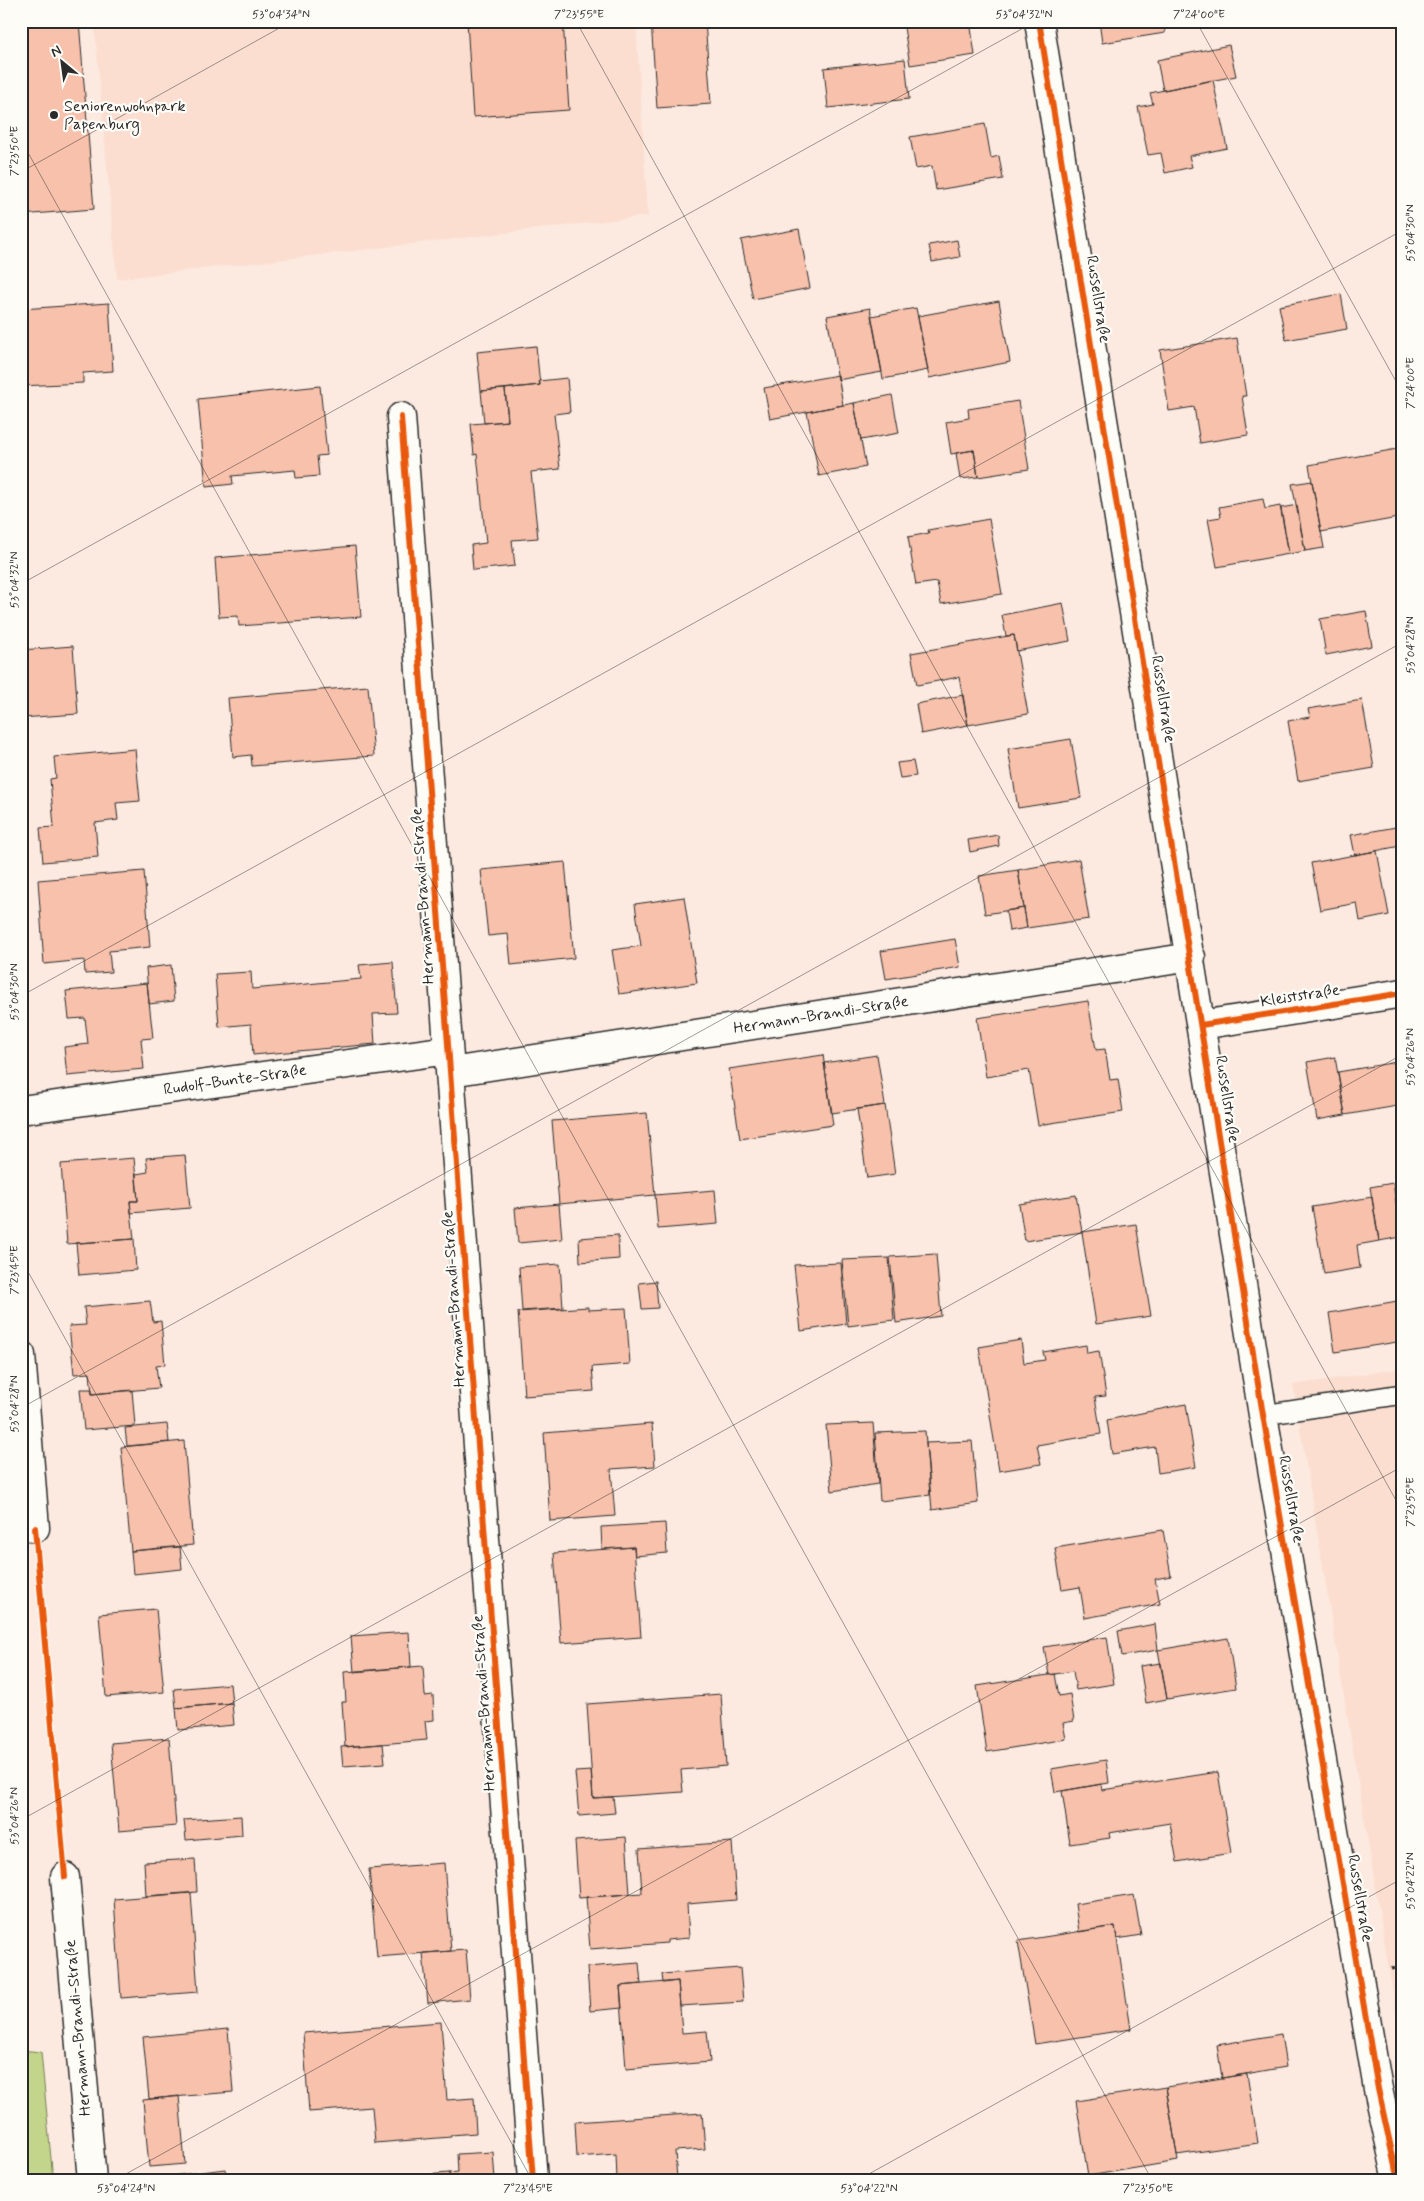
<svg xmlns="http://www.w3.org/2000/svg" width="1424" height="2201" font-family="Mynerve,sans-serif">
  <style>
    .built { fill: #fbded0 }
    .green { fill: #c3d58a; stroke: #77805a }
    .building { fill: #f8c1ab; stroke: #2b2b2b }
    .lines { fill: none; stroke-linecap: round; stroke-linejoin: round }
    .service-casing { stroke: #2b2b2b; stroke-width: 22 }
    .minor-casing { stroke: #2b2b2b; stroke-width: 31 }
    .path { stroke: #2b2b2b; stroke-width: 3; stroke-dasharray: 4 4; stroke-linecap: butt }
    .service { stroke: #fdfcf7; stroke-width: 19 }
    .minor { stroke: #fdfcf7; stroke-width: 28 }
    .cycleway-casing { stroke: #fdfcf7; stroke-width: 9 }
    .cycleway { stroke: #e8590c; stroke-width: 6 }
    .ticks { fill: none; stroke: #2b2b2b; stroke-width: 1; stroke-opacity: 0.45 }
    .poi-dot { fill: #2b2b2b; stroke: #fdfcf7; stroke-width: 2 }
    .labels { text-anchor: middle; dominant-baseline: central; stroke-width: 4.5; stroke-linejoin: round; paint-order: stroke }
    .poi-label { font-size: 16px; fill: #2b2b2b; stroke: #fdfcf7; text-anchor: start }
    .street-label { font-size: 16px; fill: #2b2b2b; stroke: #fdfcf7 }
    .neatline { fill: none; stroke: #2b2b2b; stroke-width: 2 }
    .ticks-label { font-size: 12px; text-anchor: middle; fill: #2b2b2b }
  </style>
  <rect width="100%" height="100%" fill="#fceae0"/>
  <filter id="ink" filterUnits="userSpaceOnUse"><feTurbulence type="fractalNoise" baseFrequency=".02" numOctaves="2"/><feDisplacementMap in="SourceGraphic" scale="10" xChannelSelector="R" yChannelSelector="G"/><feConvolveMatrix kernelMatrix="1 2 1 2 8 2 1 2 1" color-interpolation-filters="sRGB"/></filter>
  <g filter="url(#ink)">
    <path class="built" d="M94 21H636L648 216 117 279Z
      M1403 1368V2056L1293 1385Z"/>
    <path class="green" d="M21 2050 41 2052 53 2180H21Z"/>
    <path class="building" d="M21 21H79L94 209 21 215Z
      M467 21H563L569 110 473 117Z
      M651 21H705L711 104 657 108Z
      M903 21H970L975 55 910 65Z
      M1099 21H1164L1165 33 1102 43Z
      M1229 45 1236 76 1163 90 1157 60Z
      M905 59 909 99 828 108 824 68Z
      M1213 80 1227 148 1189 156 1192 167 1165 173 1161 153 1148 155 1138 107 1153 104 1150 93Z
      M985 124 991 158 999 156 1003 179 936 190 932 166 916 169 910 137Z
      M799 229 810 288 753 299 741 240Z
      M957 240 960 257 932 262 929 245Z
      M1341 294 1347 329 1286 340 1279 306Z
      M999 301 1010 362 929 378 918 316Z
      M109 303 113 371 83 373V383L21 386V309Z
      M870 308 882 372 838 380 827 316Z
      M916 308 928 370 883 379 871 316Z
      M1237 338 1246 396H1242L1248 435 1200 443 1194 407 1169 411 1160 350Z
      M536 346 540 385 481 391 477 352Z
      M838 375 843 405 770 419 764 388Z
      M567 378 570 412 554 414 560 469 531 472 538 538 512 540 515 566 473 570 471 545 486 543 477 454 474 455 471 424 508 421 505 389 540 385 539 381Z
      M320 386 327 455 317 456 319 476 296 478 295 470 232 476 233 484 206 487 198 399Z
      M505 389 508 421 484 423 481 391Z
      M892 395 899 433 861 440 854 403Z
      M1018 401 1029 469 978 477 974 450 951 454 946 422 969 418 968 409Z
      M854 403 866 467 819 476 807 412Z
      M1397 449 1403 480V517L1321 532 1309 465Z
      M974 450 978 477 960 479 956 453Z
      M1312 481 1324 548 1305 551 1292 484Z
      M1263 499 1265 509 1280 506 1289 554 1217 567 1208 519 1221 517 1219 507Z
      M1297 505 1305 551 1289 554 1281 508Z
      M989 519 1002 594 941 604 937 582 916 585 908 537 929 533 928 530Z
      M355 546 361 617 239 626 238 616 219 617 215 558Z
      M1063 603 1070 641 1017 651 1014 635 1006 636 1002 615Z
      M1366 611 1372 646 1326 655 1320 619Z
      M1014 635 1028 714 968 725 959 677 917 685 911 653Z
      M73 646 78 714 21 718V650Z
      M368 686 374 756 252 766 251 755 233 757 228 698Z
      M963 695 968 725 921 734 916 704Z
      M1362 700 1374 768 1298 781 1288 721 1310 717 1308 709Z
      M1071 739 1081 798 1018 808 1008 749Z
      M135 749 140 801 116 803 118 820 95 823 98 857 43 862 40 828 54 827 50 779 56 778 54 757Z
      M913 761 916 776 900 778 897 763Z
      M1396 827 1400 846 1355 855 1351 835Z
      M998 835 999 846 970 852 968 840Z
      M1377 851 1389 915 1360 921 1357 903 1320 910 1311 863Z
      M1079 859 1089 919 1027 928 1018 870Z
      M565 862 574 958 511 965 508 934 488 936 481 870Z
      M1018 870 1024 908 985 914 979 876Z
      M144 871 150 947 109 951 111 972 85 974 84 960 44 964 38 880Z
      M684 897 697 983 619 994 612 950 641 946 635 904Z
      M1024 908 1027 928 1009 931 1006 911Z
      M955 939 960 967 886 979 881 951Z
      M393 962 397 1013 373 1014 375 1044 253 1055 251 1024 219 1027 215 974 251 972 252 989 361 979 359 965Z
      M171 965 174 1001 149 1004 146 968Z
      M147 983 153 1038 141 1039 144 1069 67 1076 64 1047 88 1044 85 1018 69 1019 66 991Z
      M1088 1001 1096 1050 1105 1049 1110 1080 1118 1079 1123 1112 1038 1125 1029 1070 986 1077 977 1018Z
      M823 1055 833 1125 740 1139 729 1069Z
      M877 1055 885 1105 832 1113 824 1063Z
      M1335 1057 1345 1115 1317 1120 1307 1062Z
      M1403 1061V1105L1345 1115 1338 1072Z
      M885 1105 895 1174 867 1178 857 1109Z
      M647 1113 655 1195 559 1204 552 1121Z
      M185 1155 190 1208 131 1213 130 1201H138L136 1174 148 1172 146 1158Z
      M134 1158 138 1201H130L134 1239 67 1244 61 1164Z
      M1393 1183 1401 1237 1379 1241 1370 1187Z
      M715 1190 718 1224 658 1229 655 1195Z
      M1076 1195 1082 1232 1025 1241 1019 1204Z
      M1372 1197 1379 1241 1357 1245 1360 1268 1324 1274 1312 1207Z
      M559 1204 562 1239 518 1243 515 1208Z
      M1136 1224 1151 1316 1096 1324 1082 1232Z
      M618 1235 619 1259 580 1262 579 1238Z
      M134 1239 136 1270 79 1275 76 1243Z
      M936 1254 941 1316 896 1323 890 1257Z
      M889 1258 894 1320 848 1326 842 1260Z
      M841 1263 846 1324 801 1331 794 1265Z
      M560 1264 563 1308 522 1311 519 1267Z
      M656 1281 658 1308 642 1309 639 1283Z
      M1403 1300V1341L1335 1352 1329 1313Z
      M150 1301 153 1322 161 1321 165 1365 156 1366 159 1388 92 1394 90 1373 74 1374 69 1326 86 1325 84 1307Z
      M588 1307V1310L626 1308 630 1364 592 1367 594 1391 524 1396 518 1312Z
      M1021 1340 1024 1363 1045 1360 1043 1352 1086 1345 1087 1353 1099 1351 1106 1396 1095 1397 1101 1434 1037 1445 1041 1464 999 1471 979 1347Z
      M80 1389H92V1394L132 1390 135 1426 84 1430Z
      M1186 1404 1196 1467 1158 1473 1155 1447 1112 1454 1107 1420Z
      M873 1423 878 1484 832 1491 826 1425Z
      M167 1424 169 1442 127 1446 125 1428Z
      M652 1424 655 1466 611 1469 615 1516 550 1521 544 1433Z
      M925 1431 930 1495 880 1501 875 1433Z
      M184 1441 193 1545 131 1551 121 1447Z
      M972 1441 978 1503 932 1510 926 1443Z
      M665 1523 667 1553 635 1556 634 1547 602 1549 601 1527Z
      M1163 1530 1171 1576 1155 1579 1160 1604 1085 1618 1080 1587 1062 1590 1055 1548Z
      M180 1547 182 1569 133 1574 131 1551Z
      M634 1547 641 1637 561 1643 554 1553Z
      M156 1609 164 1692 106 1697 99 1614Z
      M1155 1624 1158 1650 1122 1656 1118 1631Z
      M409 1632 411 1667 354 1672 351 1636Z
      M1107 1637 1114 1684 1076 1690 1073 1671 1049 1675 1044 1647Z
      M1228 1638 1236 1688 1167 1699 1158 1650Z
      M1161 1663 1167 1699 1146 1703 1140 1666Z
      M423 1666 425 1696 433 1695 434 1720 425 1721 427 1740 345 1747 342 1702H346L344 1672Z
      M1055 1674 1059 1696 1070 1694 1074 1721 1063 1723 1066 1739 987 1752 977 1686Z
      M230 1684 232 1703 176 1708 174 1689Z
      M721 1694 726 1766 681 1770 683 1792 593 1798 587 1704Z
      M232 1703 234 1725 178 1730 176 1708Z
      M169 1738 176 1826 119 1831 111 1743Z
      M383 1744 385 1763 343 1766 341 1747Z
      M1106 1760 1109 1783 1055 1792 1051 1769Z
      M591 1771 593 1798 613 1797 615 1813 579 1816 575 1772Z
      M1218 1772 1231 1853 1177 1862 1170 1823 1109 1833 1110 1838 1070 1844 1062 1791 1101 1784 1102 1790Z
      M241 1816 242 1835 186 1840 184 1820Z
      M626 1837 630 1894 579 1898 575 1841Z
      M732 1842 736 1900 687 1904 689 1938 667 1940V1943L590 1949 586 1897 642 1893 639 1849Z
      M195 1859 197 1892 146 1896 144 1862Z
      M444 1863 451 1951 377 1957 369 1869Z
      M191 1893 198 1992 121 1998 114 1899Z
      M1134 1895 1141 1935 1117 1939 1115 1926 1079 1932 1075 1904Z
      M1115 1926 1131 2029 1035 2044 1018 1941Z
      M466 1950 470 1999 428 2003 423 1953Z
      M639 1963 641 1984 620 1986 622 2008 590 2011 587 1967Z
      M740 1968 743 2002 680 2006 678 1981 663 1983 662 1974Z
      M678 1981 682 2033 707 2031 710 2062 626 2069 620 1986Z
      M441 2022 447 2100 474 2098 476 2133 451 2135V2137L375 2143 372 2107 309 2112 303 2033Z
      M228 2029 233 2092 149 2099 143 2037Z
      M1281 2034 1286 2067 1222 2078 1217 2045Z
      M1247 2074 1258 2143 1177 2155 1166 2087Z
      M1166 2087 1178 2161 1088 2176 1076 2101Z
      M179 2096 185 2164 149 2167 143 2100Z
      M702 2113 705 2149 675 2151 677 2180H617L616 2154 577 2157 575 2122Z
      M493 2152 495 2180H450L449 2173 458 2172 457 2154Z
      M225 2169 227 2180H171V2176Z
      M449 2173 450 2180H364Z"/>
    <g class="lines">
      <defs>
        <path id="service" d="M1263 1415 1403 1394"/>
        <path id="minor" d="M1039 21 1263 1415 1378 2089 1398 2180
          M401 417 533 2180
          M1201 1025 1403 993
          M451 1072 1191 957
          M21 1110 448 1050
          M21 1355 35 1528
          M65 1877 92 2180"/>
      </defs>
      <use href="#service" class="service-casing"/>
      <use href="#minor" class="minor-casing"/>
      <path class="path" d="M1391 1969 1403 1967"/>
      <use href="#service" class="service"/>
      <use href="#minor" class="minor"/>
      <defs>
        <path id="cycleway" d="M1039 21 1263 1415 1378 2089 1398 2180
          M401 417 533 2180
          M1201 1025 1403 993
          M35 1528 65 1877"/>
      </defs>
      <use href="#cycleway" class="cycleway-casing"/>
      <use href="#cycleway" class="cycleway"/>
    </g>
  </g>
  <path class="ticks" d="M576 21 1403 1513M1196 21 1403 394M21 140 1152 2180M21 172 292 21M21 584 1036 21M21 996 1403 230M21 1259 532 2180M21 1408 1403 642M21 1820 1403 1054M115 2180 1403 1466M858 2180 1403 1878"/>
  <circle class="poi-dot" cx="54" cy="115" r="5"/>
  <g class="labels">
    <g class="poi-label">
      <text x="64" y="106">Seniorenwohnpark<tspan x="64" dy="18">Papenburg</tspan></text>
    </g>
    <g class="street-label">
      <text transform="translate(1098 299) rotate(81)">Russellstraße</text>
      <text transform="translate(1163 699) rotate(81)">Russellstraße</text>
      <text transform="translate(423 896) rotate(-94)">Hermann-Brandi-Straße</text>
      <text transform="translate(1300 996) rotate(-9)">Kleiststraße</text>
      <text transform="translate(821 1015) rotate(-9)">Hermann-Brandi-Straße</text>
      <text transform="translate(235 1080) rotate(-8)">Rudolf-Bunte-Straße</text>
      <text transform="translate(1227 1099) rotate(81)">Russellstraße</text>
      <text transform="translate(454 1299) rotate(-94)">Hermann-Brandi-Straße</text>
      <text transform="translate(1291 1499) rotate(80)">Russellstraße</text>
      <text transform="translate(484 1703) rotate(-94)">Hermann-Brandi-Straße</text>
      <text transform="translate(1360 1898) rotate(80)">Russellstraße</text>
      <text transform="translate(78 2028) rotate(-95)">Hermann-Brandi-Straße</text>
    </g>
  </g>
  <rect width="1424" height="2201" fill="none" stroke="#fdfcf7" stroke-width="55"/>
  <g transform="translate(62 62) rotate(331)" stroke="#fdfcf7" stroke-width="4" paint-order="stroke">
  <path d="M0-4L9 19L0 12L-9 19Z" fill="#2b2b2b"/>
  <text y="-8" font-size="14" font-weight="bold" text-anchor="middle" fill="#2b2b2b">N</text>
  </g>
  <rect x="28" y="28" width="1368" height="2146" class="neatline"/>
  <g class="ticks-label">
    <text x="281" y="18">53°04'34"N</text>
    <text x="579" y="18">7°23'55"E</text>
    <text x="1024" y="18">53°04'32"N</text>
    <text x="1199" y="18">7°24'00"E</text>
    <text transform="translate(14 151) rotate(-90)" y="4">7°23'50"E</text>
    <text transform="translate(1410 233) rotate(-90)" y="4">53°04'30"N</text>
    <text transform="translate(1410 383) rotate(-90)" y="4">7°24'00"E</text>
    <text transform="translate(14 580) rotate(-90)" y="4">53°04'32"N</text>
    <text transform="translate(1410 645) rotate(-90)" y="4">53°04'28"N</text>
    <text transform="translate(14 992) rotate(-90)" y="4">53°04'30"N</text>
    <text transform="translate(1410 1057) rotate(-90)" y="4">53°04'26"N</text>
    <text transform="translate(14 1270) rotate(-90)" y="4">7°23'45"E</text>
    <text transform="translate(14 1404) rotate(-90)" y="4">53°04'28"N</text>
    <text transform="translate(1410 1502) rotate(-90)" y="4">7°23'55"E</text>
    <text transform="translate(14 1816) rotate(-90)" y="4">53°04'26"N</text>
    <text transform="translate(1410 1881) rotate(-90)" y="4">53°04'22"N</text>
    <text x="126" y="2192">53°04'24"N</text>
    <text x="528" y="2192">7°23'45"E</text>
    <text x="869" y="2192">53°04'22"N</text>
    <text x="1148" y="2192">7°23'50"E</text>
  </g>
</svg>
